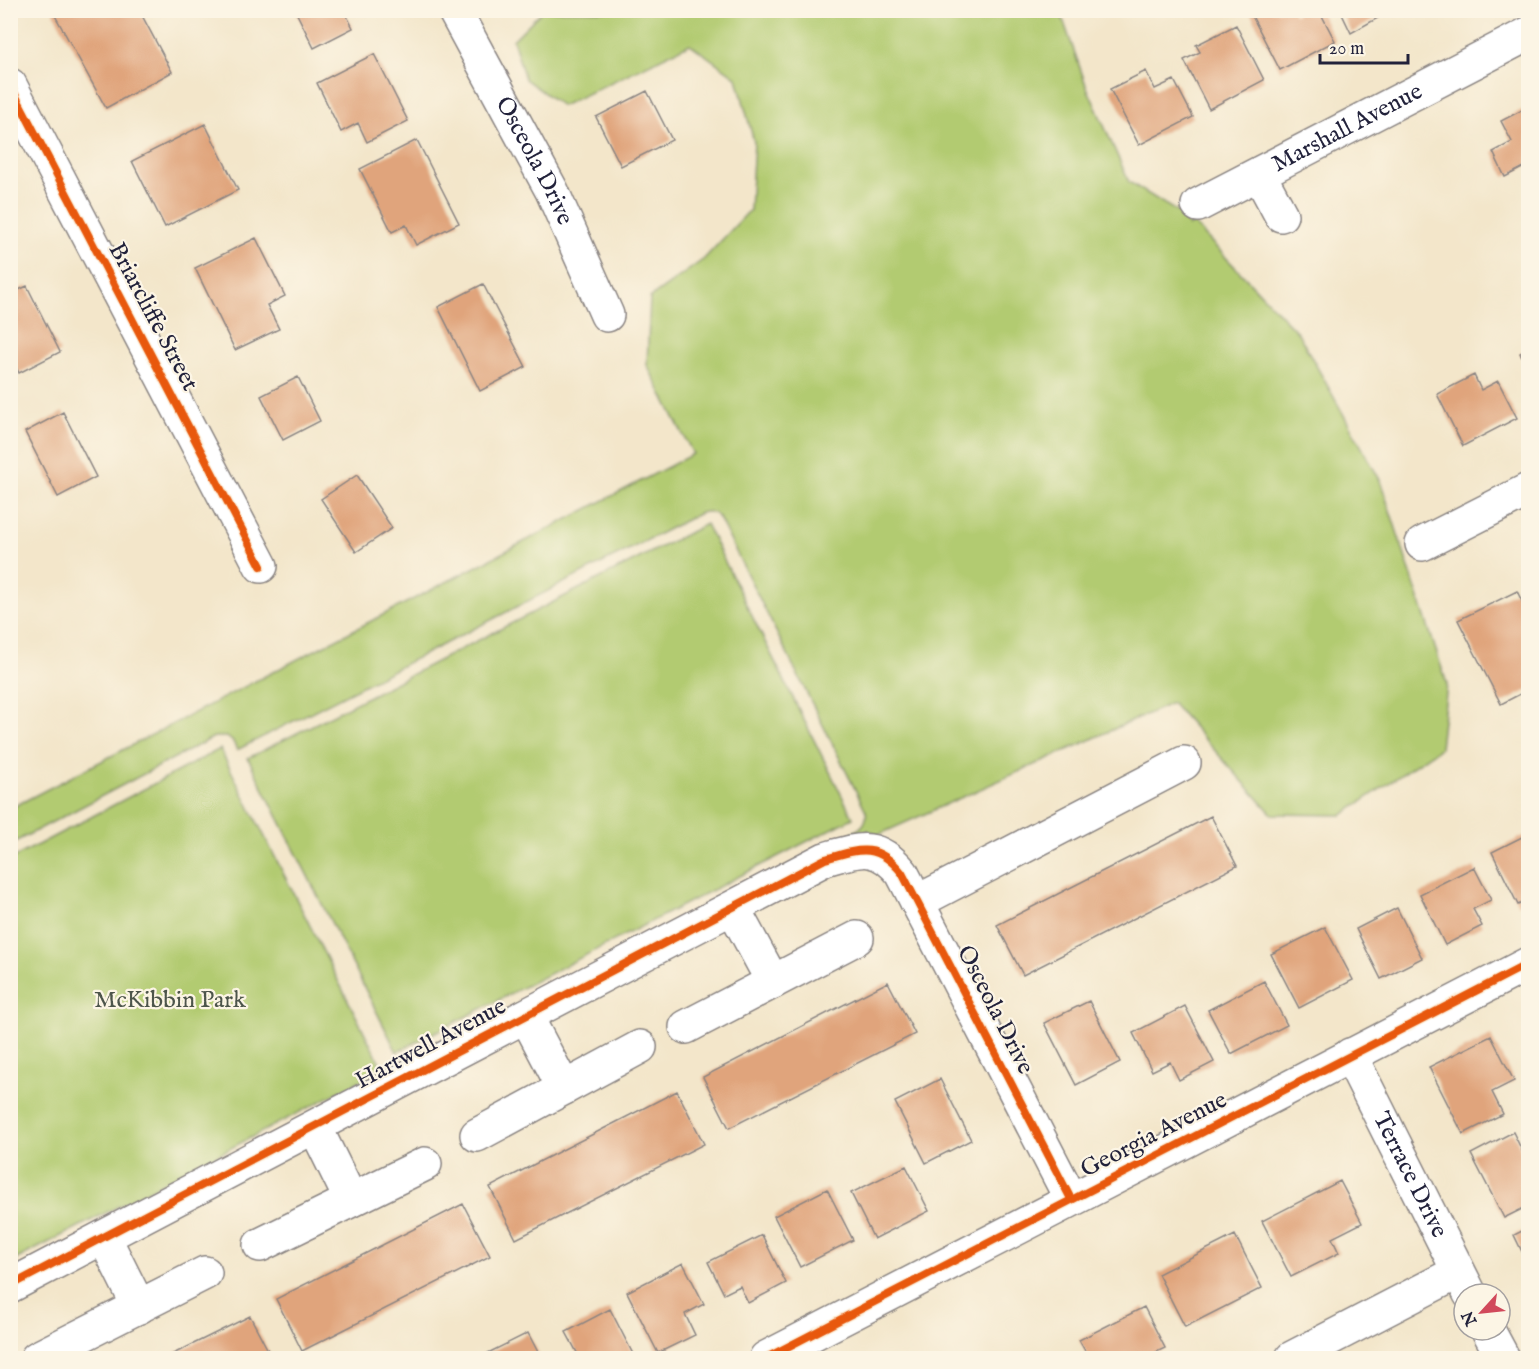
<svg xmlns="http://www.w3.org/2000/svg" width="1539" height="1369" font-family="'IM FELL English',serif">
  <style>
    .green { fill: #b2cb71; stroke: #6a7656; stroke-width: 1.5 }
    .building { fill: #e0a47b }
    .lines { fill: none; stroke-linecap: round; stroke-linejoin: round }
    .minor-casing { stroke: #8a8482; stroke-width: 36 }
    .tertiary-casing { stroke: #8a8482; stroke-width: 36 }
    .minor { stroke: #fff; stroke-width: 33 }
    .tertiary { stroke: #fff; stroke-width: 33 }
    .cycleway-casing { stroke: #fcf5e5; stroke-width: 11 }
    .cycleway { stroke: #e8590c; stroke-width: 8 }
    .labels { text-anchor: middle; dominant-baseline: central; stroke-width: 4.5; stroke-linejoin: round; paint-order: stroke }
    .street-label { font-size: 24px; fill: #22223b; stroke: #fcf5e5 }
    .park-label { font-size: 24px; fill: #4d554b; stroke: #fcf5e5 }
  </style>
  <rect width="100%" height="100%" fill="#fcf5e5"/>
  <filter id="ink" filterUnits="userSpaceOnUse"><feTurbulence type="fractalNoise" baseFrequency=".0167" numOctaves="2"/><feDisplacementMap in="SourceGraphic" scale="12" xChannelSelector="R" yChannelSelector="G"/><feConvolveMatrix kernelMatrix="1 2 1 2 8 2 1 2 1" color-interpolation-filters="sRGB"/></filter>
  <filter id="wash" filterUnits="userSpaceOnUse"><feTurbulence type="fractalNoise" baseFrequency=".008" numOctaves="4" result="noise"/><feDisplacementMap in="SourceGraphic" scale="24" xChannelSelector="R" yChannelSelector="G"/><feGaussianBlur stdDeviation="1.35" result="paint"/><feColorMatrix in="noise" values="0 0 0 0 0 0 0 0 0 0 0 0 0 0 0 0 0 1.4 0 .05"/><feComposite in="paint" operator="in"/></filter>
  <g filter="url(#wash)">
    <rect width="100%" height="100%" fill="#f3e6ca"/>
    <path class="green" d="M542 11H1060L1086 85 1129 182 1184 216 1189 226 1194 224 1298 333 1380 480 1447 684 1440 748 1342 815 1272 814 1172 703 878 835 868 830 864 836 840 839C853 832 869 828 866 811L719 518C714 511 708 511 700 513L237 750 233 742 227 737H214L11 844V808L693 454 647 365 650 298 704 259 750 210 754 142 737 78 690 44 562 106 525 79 513 40Z
      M706 524 853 818 397 1052 248 758Z
      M220 749 383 1069 11 1262V859Z"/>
    <g id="blocks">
      <path class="building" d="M52 10H139L172 72 106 108Z
        M295 10H344L353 28 314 48Z
        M1254 10H1292L1294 15 1302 10H1319L1335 41 1280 70 1250 12Z
        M1340 10H1392L1351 33Z
        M1236 25 1264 80 1209 109 1184 60 1200 52 1196 45Z
        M374 54 408 121 367 142 358 123 341 132 317 83Z
        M1146 71 1155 89 1174 80 1193 117 1139 145 1110 89Z
        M647 91 672 140 621 166 596 117Z
        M1528 107V165L1505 177 1493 152 1512 142 1501 121Z
        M205 124 238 190 165 227 132 161Z
        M417 140 459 223 416 245 406 225 392 232 360 169Z
        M256 238 285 296 267 305 279 329 235 350 195 268Z
        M483 284 526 367 480 391 438 307Z
        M27 286 60 352 19 373 10 355V294Z
        M1528 349V371L1520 353Z
        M1474 375 1481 390 1498 381 1517 418 1463 446 1437 394Z
        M298 377 320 421 283 440 261 396Z
        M63 412 96 477 58 497 25 432Z
        M357 475 392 528 356 552 321 499Z
        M1517 591 1528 614V690L1501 704 1458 620Z
        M1211 816 1237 866 1023 975 997 925Z
        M1528 834V900L1518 905 1492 852Z
        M1474 867 1491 900 1473 909 1482 926 1445 945 1420 894Z
        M1397 908 1422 958 1381 979 1356 929Z
        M1325 927 1353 980 1299 1008 1271 954Z
        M1264 981 1287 1025 1231 1054 1208 1010Z
        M888 982 915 1034 729 1128 703 1077Z
        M1089 1001 1120 1062 1076 1085 1044 1023Z
        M1185 1006 1214 1062 1179 1080 1170 1062 1152 1071 1133 1033Z
        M1491 1036 1514 1081 1492 1092 1503 1114 1463 1134 1429 1067Z
        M940 1079 971 1140 926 1163 895 1102Z
        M677 1091 704 1144 516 1239 490 1187Z
        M1513 1132 1528 1163V1206L1504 1218 1471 1154Z
        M906 1166 929 1211 874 1239 851 1193Z
        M1340 1181 1362 1223 1332 1238 1339 1253 1291 1277 1262 1221Z
        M827 1189 853 1240 800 1267 774 1216Z
        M463 1204 490 1256 302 1351 276 1299Z
        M1528 1228V1264L1514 1235Z
        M762 1235 786 1283 748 1303 740 1286 724 1294 708 1262Z
        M1235 1235 1262 1288 1185 1327 1158 1274Z
        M683 1263 704 1304 685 1314 695 1335 658 1353 627 1292Z
        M1144 1307 1165 1348 1144 1358H1089L1079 1340Z
        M610 1309 635 1358H580L566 1332Z
        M250 1316 272 1358H165Z
        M528 1333 541 1358H478Z"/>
    </g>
  </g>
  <g filter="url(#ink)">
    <use href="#blocks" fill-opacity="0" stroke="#8a8482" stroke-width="1.5"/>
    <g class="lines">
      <defs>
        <g id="minor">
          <path id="s1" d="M454 10 552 191 607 315"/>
          <path d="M10 85 261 566"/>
          <path d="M1259 174 1281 215"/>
          <path id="s2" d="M1198 205 1528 34"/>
          <path d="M1422 544 1528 490"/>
          <path d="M917 902 1184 763"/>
          <path d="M733 908 773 982"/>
          <path d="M526 1016 564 1088"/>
          <path d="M686 1027 857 938"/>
          <path id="s3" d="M1350 1055 1470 1294"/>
          <path d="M315 1127 351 1200"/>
          <path d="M477 1135 640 1047"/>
          <path d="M104 1237 139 1307"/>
          <path d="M260 1245 425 1164"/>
          <path d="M10 1286 825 859C860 849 877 842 902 873L1071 1199"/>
          <path d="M1488 1330 1503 1358"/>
          <path d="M37 1358 205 1273"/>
          <path d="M1292 1358 1458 1272"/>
        </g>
        <path id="tertiary" d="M766 1358 1528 964"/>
      </defs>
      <use href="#minor" class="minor-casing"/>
      <use href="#tertiary" class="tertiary-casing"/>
      <use href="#minor" class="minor"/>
      <use href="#tertiary" class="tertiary"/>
      <defs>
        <path id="cycleway" d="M10 85 261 566
          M10 1286 825 859C860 849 877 842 902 873L1071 1199
          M766 1358 1528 964"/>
      </defs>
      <use href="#cycleway" class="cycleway-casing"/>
      <use href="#cycleway" class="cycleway"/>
    </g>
  </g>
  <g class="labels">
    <g class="street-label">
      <text stroke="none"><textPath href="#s2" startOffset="168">Marshall Avenue</textPath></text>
      <text stroke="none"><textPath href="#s1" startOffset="171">Osceola Drive</textPath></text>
      <text transform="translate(153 317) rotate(62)">Briarcliffe Street</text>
      <text transform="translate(995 1010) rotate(63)">Osceola Drive</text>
      <text transform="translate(431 1044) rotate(-28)">Hartwell Avenue</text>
      <text transform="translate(1154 1135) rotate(-27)">Georgia Avenue</text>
      <text stroke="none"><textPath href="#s3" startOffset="134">Terrace Drive</textPath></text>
    </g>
    <g class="park-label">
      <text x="170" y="1000">McKibbin Park</text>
    </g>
  </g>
  <rect width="1539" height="1369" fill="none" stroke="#fcf5e5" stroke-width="36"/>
  <g transform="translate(1482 1312) rotate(243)"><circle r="28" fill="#fcf5e5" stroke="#a5a1a1" stroke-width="1.5"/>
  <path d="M0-4.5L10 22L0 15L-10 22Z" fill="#d1495b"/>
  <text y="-9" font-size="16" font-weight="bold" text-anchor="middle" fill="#22223b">N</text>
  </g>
  <path d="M1320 54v9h88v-9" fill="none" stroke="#22223b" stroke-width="3"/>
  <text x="1329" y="54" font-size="18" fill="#22223b" stroke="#fcf5e5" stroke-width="4.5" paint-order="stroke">20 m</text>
</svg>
